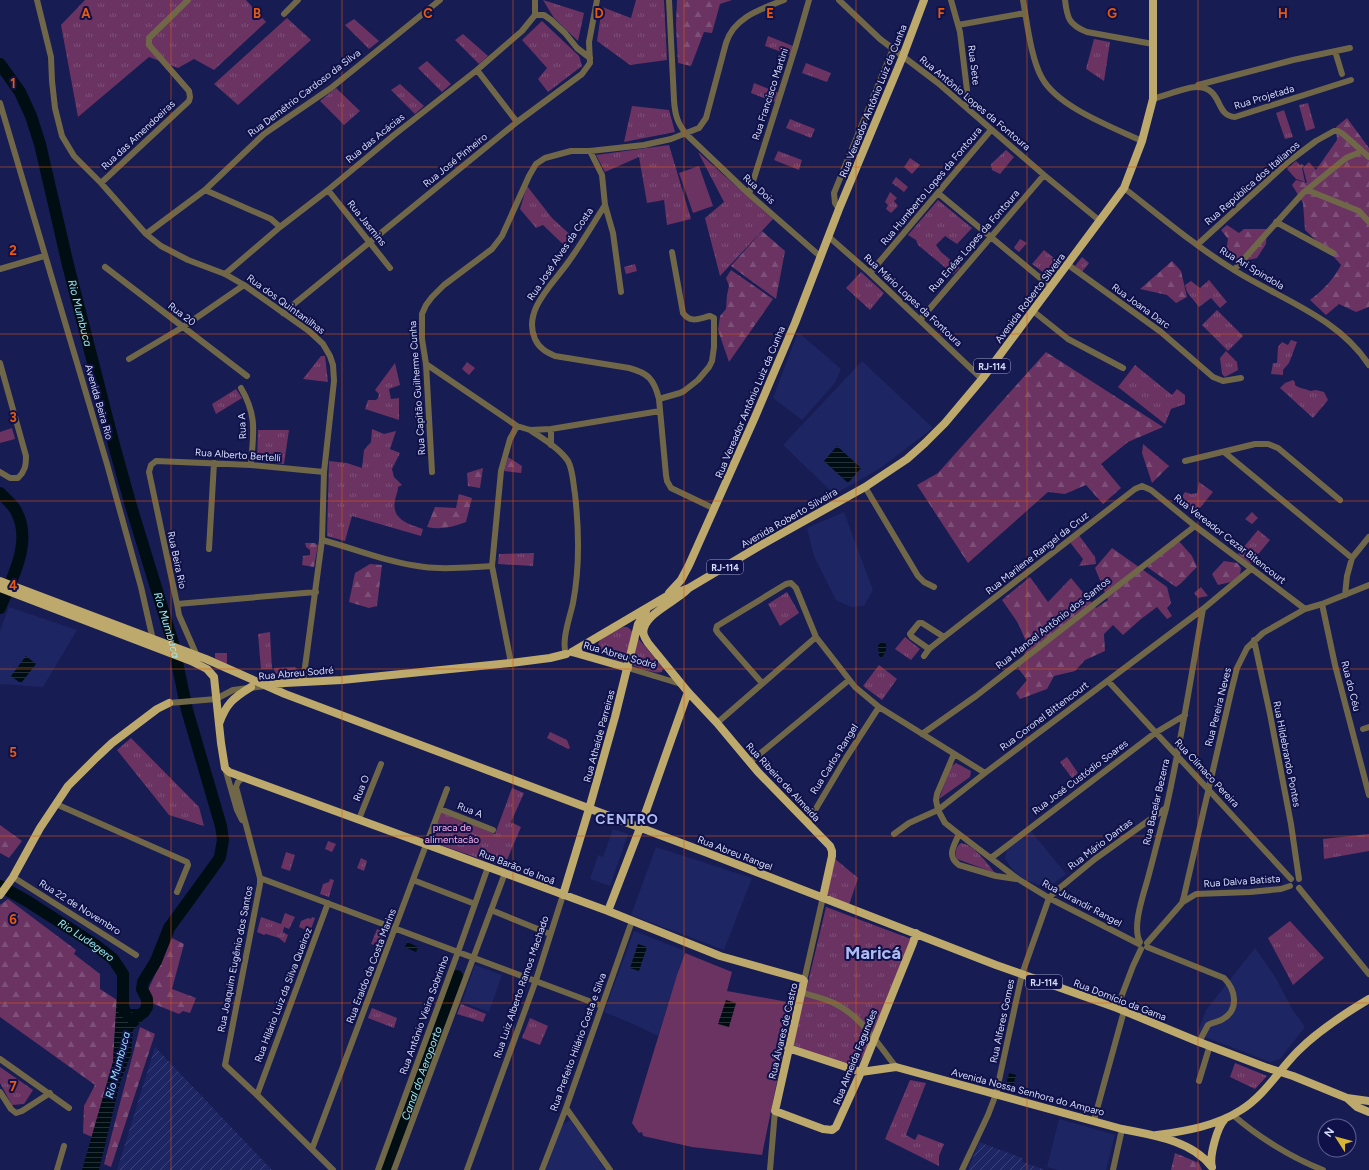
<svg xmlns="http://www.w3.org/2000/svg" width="1369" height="1170" font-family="Figtree,sans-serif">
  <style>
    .built { fill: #1e2563 }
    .industrial { fill: url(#industrial-furrows) }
    .grass { fill: url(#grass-tufts) }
    .forest { fill: url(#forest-firs) }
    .pitch { fill: #6a3362 }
    .water { fill: url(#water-rules) }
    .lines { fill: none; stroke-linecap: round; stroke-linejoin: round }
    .river { stroke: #000e13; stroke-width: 12 }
    .minor { stroke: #706749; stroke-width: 6 }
    .major { stroke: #bca96b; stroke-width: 8 }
    .grid { fill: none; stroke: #e8590c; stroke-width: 1; stroke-opacity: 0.55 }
    .labels { text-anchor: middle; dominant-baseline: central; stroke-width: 4; stroke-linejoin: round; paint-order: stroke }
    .shield { fill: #0f1148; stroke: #9a9fc4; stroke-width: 1 }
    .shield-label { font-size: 9px; font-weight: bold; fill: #d5dcf9 }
    .street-label { font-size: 10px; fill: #d5dcf9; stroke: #0f1148 }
    .park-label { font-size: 10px; fill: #fbb0ed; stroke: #0f1148 }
    .water-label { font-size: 11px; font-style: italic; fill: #9ce7f8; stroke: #0f1148 }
    .district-label { font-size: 14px; font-weight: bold; letter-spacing: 1px; fill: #aebcf3; stroke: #0f1148 }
    .town-label { font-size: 18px; font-weight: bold; fill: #aebcf3; stroke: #0f1148 }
    .grid-label { font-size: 13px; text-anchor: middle; font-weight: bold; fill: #e8590c; stroke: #0f1148; stroke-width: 4; stroke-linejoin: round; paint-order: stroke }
  </style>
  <defs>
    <pattern id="industrial-furrows" width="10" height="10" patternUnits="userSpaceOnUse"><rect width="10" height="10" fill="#1e2563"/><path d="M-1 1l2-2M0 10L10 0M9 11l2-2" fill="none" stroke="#3e447a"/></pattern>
    <pattern id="grass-tufts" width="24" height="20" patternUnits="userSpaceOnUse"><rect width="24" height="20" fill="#6a3362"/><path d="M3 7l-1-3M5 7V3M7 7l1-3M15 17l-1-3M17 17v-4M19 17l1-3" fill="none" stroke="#7e5079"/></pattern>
    <pattern id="forest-firs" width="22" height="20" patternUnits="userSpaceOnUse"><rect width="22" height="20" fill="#6a3362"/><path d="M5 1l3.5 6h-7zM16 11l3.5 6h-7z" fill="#7e5079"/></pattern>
    <pattern id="water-rules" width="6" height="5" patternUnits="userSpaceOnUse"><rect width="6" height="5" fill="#000e13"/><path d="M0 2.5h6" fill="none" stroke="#243036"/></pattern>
  </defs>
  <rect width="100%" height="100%" fill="#171c53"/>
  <path class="built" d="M798 332 841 369 835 383 802 420 773 398Z
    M862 361 933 428 882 467 862 479 834 494 783 445Z
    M844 512 873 590 864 606 851 607 836 600 814 556 807 528Z
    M9 607 77 630 43 687 0 684V631Z
    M613 829 628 834 610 886 590 879 598 855 603 857Z
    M1030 830 1066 874 1053 884 1039 885 1022 878 1011 868 1005 858 1007 849Z
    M656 847 752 878 724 950 631 915Z
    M634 931 685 951 658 1036 633 1024 604 1012Z
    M1255 948 1276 978 1292 1009 1305 1027 1280 1059 1270 1062 1197 1034 1206 1010Z
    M475 965 502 975 489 1012 462 1002Z
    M1059 1119 1115 1135 1106 1170H1059L1047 1167Z
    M570 1120 587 1142 605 1170H546L562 1125Z"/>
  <path class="industrial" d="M155 1047 272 1170H117Z
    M979 1142 1022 1158 1023 1162 1043 1169V1170H968Z"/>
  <path class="grass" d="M85 0H246L266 22 214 70 194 59 178 68 149 57 78 117 61 25Z
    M543 0 584 13 578 41 554 18Z
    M636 0H664L667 60 630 65 597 41 602 7 631 18Z
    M287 18 311 40 238 105 214 84Z
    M354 19 379 41 369 49 345 25Z
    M542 21 579 56 582 66 548 92 538 79 547 68 522 40Z
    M463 34 488 56 479 64 455 40Z
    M768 36 793 46 790 55 765 46Z
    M1094 39 1110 42 1104 81 1086 69Z
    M427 61 451 84 442 92 418 68Z
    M806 63 831 73 827 82 802 73Z
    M754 83 779 93 775 102 751 93Z
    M400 84 424 106 415 114 391 90Z
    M336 88 360 111 344 125 320 101Z
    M1308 103 1315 128 1306 131 1299 105Z
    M632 106 669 110 675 132 624 142Z
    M1284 110 1293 137 1285 139 1276 113Z
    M790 119 815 129 811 138 786 128Z
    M669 145 691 219 667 225 664 200 647 203 639 157 605 172 596 155Z
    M1006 150 1014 157 1000 174 992 170 991 164Z
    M778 151 802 160 799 170 774 160Z
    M698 152 773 219 720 276 705 218 724 202Z
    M910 158 920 165 912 174 904 167Z
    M1296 161 1300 165 1302 164 1304 166 1302 168 1305 182 1296 179 1287 169Z
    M896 177 908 187 904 192 892 183Z
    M527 186 552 218 576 240 567 248 543 225 536 228 520 209Z
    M890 192 897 198 894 201 898 206 891 213 886 209 888 205 885 202Z
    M938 200 972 228 957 244 945 236 936 245 941 252 960 268 953 274 918 245 916 240 908 235Z
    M1020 239 1027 243 1019 252 1014 248Z
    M1044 250 1059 262 1048 276 1032 264Z
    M1082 257 1089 263 1082 272 1075 266Z
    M635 264 637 271 626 274 624 267Z
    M861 272 884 293 870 310 846 288Z
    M1209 280 1227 302 1220 308 1211 298 1199 307 1187 292 1185 285 1191 281 1200 288Z
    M1217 310 1243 336 1228 351 1202 325Z
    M1291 340 1297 342 1289 363 1283 370V375L1271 374 1273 363H1277L1278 347 1282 342 1288 345Z
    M1226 351 1237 362 1238 370 1225 377 1222 374 1220 358Z
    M321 356H325L328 382 303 379Z
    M467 362 475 368 469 375 462 369Z
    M395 363 400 385 389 389 391 399 399 398V420L365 409 368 400H376L378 398 379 394 375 390Z
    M1135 365 1172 395 1177 389 1185 395V404L1171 409 1165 424 1118 387Z
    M1293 380 1295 382V385C1300 389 1304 388 1310 391L1316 390 1324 392 1328 400 1313 418 1280 388 1285 383Z
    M236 389 242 398 216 414 212 404Z
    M12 428 15 439 0 443V432Z
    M372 429 384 434 396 431 390 449 400 453 392 469 394 477 402 485 398 487C398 492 396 495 395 500 391 520 409 524 423 529L421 536 352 516 345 541 327 536 329 461 347 463 362 468 364 450 371 442Z
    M258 430H289L284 464 257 461Z
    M1199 482 1213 492 1195 514 1187 508 1188 503 1181 498 1185 492 1191 494 1197 493Z
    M1252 512 1258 518 1252 524 1245 519Z
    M1258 530 1270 540 1250 564 1238 554Z
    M1078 534 1095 557 1096 564 1079 566 1083 559 1069 541Z
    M534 553 533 566 498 564 499 554Z
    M1201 587 1208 596 1198 598 1194 593Z
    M787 592 799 613 780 626 768 604Z
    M623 627H627L630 629 661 665 663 667 662 672C653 674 640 668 632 665 624 662 588 654 601 639 606 634 617 630 623 627Z
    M270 632 272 669H261L258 634Z
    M905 637 920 649 911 660 895 649Z
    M215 653H227V665L215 658Z
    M879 665 897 679 882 700 863 686Z
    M295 667 297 669 293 673 275 674 274 668Z
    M550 732 567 740 570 748 568 749 547 738Z
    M131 738 199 807 204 826 169 815 117 750Z
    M1067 757 1078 773 1072 778 1060 762Z
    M956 763 971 771 970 777 939 799 951 767Z
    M512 788 524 793 511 822 521 827 504 867 429 841 439 811 495 834Z
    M1369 834V851L1324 859 1323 839Z
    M328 841 336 844 332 852 325 849Z
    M961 843C973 844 988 864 995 873L957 859C954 854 956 846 961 843Z
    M286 852 295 855 290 871 281 868Z
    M361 858 367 861 364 871 357 868Z
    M834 858 858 878 849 905 825 895Z
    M330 879 334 880 329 897 320 894 323 884 329 882Z
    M826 907 911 939 865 1053 859 1062 851 1069 793 1045Z
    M285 913 295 917 289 929 284 927 283 932 288 935 285 943 279 938 266 934 264 935 257 932 261 917 281 924Z
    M312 917 315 918 310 932 299 927 301 921 308 918 311 919Z
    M1290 921 1324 958 1293 985 1268 938Z
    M377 929 385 932 375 958 373 956 377 946 371 944Z
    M461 1004 486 1014 483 1022 457 1014Z
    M372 1008 397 1018 394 1028 368 1018Z
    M530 1018 548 1026 540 1045 522 1038Z
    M1235 1063 1267 1076 1255 1089 1230 1077Z
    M0 1067 33 1090 24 1104 12 1105 0 1083Z
    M910 1080 926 1083 906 1135 915 1140 918 1134 944 1144 939 1156V1166L885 1139Z"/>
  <path class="forest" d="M677 0H732L720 4 712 33 704 32 691 66 678 63 676 25Z
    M1347 118 1369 148V307L1356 312 1339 304 1326 315 1310 300C1323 290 1333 280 1341 265L1334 257 1305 230 1303 203 1292 185 1296 180 1307 183 1303 168 1309 162 1316 170 1337 140 1336 127Z
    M1227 225 1239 233 1244 229H1267L1266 244 1257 258C1244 261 1234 265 1223 256L1226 252 1228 239 1221 230Z
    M762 231 785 251 776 299 731 266Z
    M1172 261 1181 271 1187 297 1176 303 1167 295 1140 289Z
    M731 270 773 299 729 362 718 330 720 316 726 309 727 295 729 286 726 278Z
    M1046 352 1163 427 1128 442 1101 464 1121 488 1103 504 1086 485 1065 494 1048 492 968 563 917 485 938 473Z
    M1143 444 1169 466 1152 483 1142 453Z
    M508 457 522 466 521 473 504 471Z
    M483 468 480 488 468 486 467 473Z
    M459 494 472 498 466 522C453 527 441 530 427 527L435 507 456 508Z
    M1178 540 1192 556 1197 567C1189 574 1184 582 1176 587L1147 567Z
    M305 543H315L316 544 318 545 314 567 302 565 303 556 310 555V550L306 547Z
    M1112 548 1167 587 1171 603 1167 608 1172 616 1167 619 1157 607 1141 619 1123 635 1113 625 1104 634 1105 651 1085 660 1075 671 1054 676 1047 689 1020 699 1016 693 1027 680 1018 668 1028 646 1018 623 1002 600 1030 577 1048 602 1071 578 1096 608 1108 600 1095 568Z
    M1224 561 1237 563 1241 568 1240 575 1231 582 1218 585 1212 574Z
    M370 564 382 565 377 606 369 608 349 602 355 573Z
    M0 825 22 841 9 858 0 853Z
    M8 899 76 950 74 954 100 974V989L117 1000 113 1062 92 1137 83 1133 84 1106 95 1085 0 1017V905Z
    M172 938 184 944 172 989 196 998 190 1013 183 1011 179 1014 154 1004 148 990Z
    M140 1027 155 1034 111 1167 104 1164Z
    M1175 1153 1199 1163 1202 1170H1171Z"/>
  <path class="pitch" d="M699 166 713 206 693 213 679 173Z
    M685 953 732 972 727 991 793 1003 762 1155 692 1147 643 1136 642 1132 639 1133 632 1123 677 975Z"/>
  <path class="water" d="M837 446 861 468 848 483 824 461Z
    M882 642 886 644V650L882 658 879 656 878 645Z
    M26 656 36 664 22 682H19L11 676Z
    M407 942 418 947 416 952 405 947Z
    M638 944 647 947 639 971 630 968Z
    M117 993 126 998 130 1009H141L151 1012 133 1030 131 1054 120 1083 99 1170H82L113 1062Z
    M726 1000 736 1003 729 1027 718 1024Z
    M1009 1073 1016 1075 1013 1086 1006 1085Z"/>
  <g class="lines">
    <g class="river">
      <path id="s1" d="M0 64 20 92 31 116 40 144 68 265 114 445 131 506 173 643 187 710 221 826 223 840 220 857 217 862 169 928 156 961 143 982 142 989 147 999V1007L144 1012 133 1019"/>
      <path d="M0 493C5 498 11 503 15 509 34 541 12 578 0 608"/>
      <path id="s2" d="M0 886 27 901 94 944 113 959 123 974V1006L125 1012"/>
      <path id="s3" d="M386 1170 457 976"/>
    </g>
    <path class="minor" d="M37 0 51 57 52 81 55 108 62 136 74 156 101 183 146 234 161 246 188 260 225 274 244 285 309 331 323 344 330 356 333 365 334 381 324 472 322 540C356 549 389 563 424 567 447 570 470 567 492 566
      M535 0V15
      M669 0 674 100C675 115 677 122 686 134L749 194 821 257
      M839 0 880 39 938 83 1044 175 1100 221
      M951 0 960 32 967 90V107
      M1023 0C1027 22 1031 59 1042 78 1058 107 1112 127 1142 141
      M1065 0C1067 18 1069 25 1087 32L1153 44
      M284 14 298 0
      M535 15H544L551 20 565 33 577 48 590 58
      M958 25 1025 13
      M1335 51 1342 74
      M477 70 517 122
      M1198 85 1293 60 1350 48
      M1153 99C1163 96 1187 87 1196 87 1224 87 1214 116 1235 117L1351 80
      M0 103 107 464 141 587 153 640
      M590 151 602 175 605 205 613 233 621 292
      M101 183 189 101 190 97 189 91 149 45V38L188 0
      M1124 188C1160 216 1195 246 1234 270 1280 299 1338 317 1369 365
      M205 190 271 219 280 227
      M328 190 390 268
      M1307 190 1359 211 1369 222
      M938 193 1051 287
      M749 194 796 45 809 0
      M605 205C593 224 582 243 569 261 554 283 522 310 535 339 539 348 546 352 555 356L629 368C648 373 654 379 659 399L666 475 667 481 671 488 715 509
      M839 209 835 203 834 193 893 49
      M1276 222 1333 253
      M146 234 205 190 264 134 331 88 440 0
      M829 237 870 273 982 379
      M1197 245 1288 162 1316 141 1334 131H1338L1343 134 1369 157
      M1067 264 1161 332 1213 377 1223 381 1241 378
      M105 267 247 376
      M0 269 44 256
      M1234 270 1303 193 1346 158 1358 153
      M870 273 991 130
      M225 274 280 227 328 190 394 135 477 70 522 31 535 15
      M1033 311 1068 339 1123 368
      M283 313 517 122 582 74 590 63 589 42 597 0
      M920 320 1044 175
      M129 359 183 327 244 285
      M0 363 26 456C26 466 25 471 18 478H10L0 472
      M426 364 517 426 530 430 551 429 660 411
      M241 388C258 417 253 434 251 465
      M659 399 680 393 684 391 698 380 709 367 712 361 714 347V318L710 316C700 318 691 324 683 313L672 252
      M530 430C543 439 559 448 568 461 573 470 573 483 575 494 579 530 580 567 573 603 570 617 561 641 566 654L569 653
      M551 445V429
      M1224 452 1352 558
      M1185 461 1255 444H1268L1278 448 1340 500
      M432 472 426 364 422 339V314L426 305 432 297 444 285 492 249 502 236 529 176 536 164 545 158 571 151H590L644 145 671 139 699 128 706 118 726 43C734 17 761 9 784 0
      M865 487 918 576 924 582 934 587
      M209 549 214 463
      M1345 595 1347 576 1352 558 1369 537
      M177 604 316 592
      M1322 604 1335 665 1369 795
      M1254 640 1270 714 1291 824 1299 879
      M929 649 912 637 910 634 919 623H922L944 637
      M197 656 179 615 177 604 149 472 151 465 156 461 251 465 324 472
      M924 656 929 649 944 637 1135 489 1142 486 1151 490 1195 526 1305 609
      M511 663 492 566 501 471 510 439 517 426
      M628 668 681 684
      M1108 681 1291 879
      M303 682 322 540
      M762 683 718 633 716 630 717 626 786 584 791 583 796 588 816 637 855 687 879 707 985 773
      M169 703 216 699 233 690 265 686
      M717 723 816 637
      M1363 729 1369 727
      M922 734 976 696 1195 526
      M954 754 937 794 936 800 938 810 945 823 959 834 1018 879 1049 898 1139 944
      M750 762 849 680
      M225 768 237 810 242 820
      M244 777 238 782 236 787 260 878V884L225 1065 257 1095 333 1170
      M56 804 187 862 188 865 177 892
      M440 809 493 830
      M359 819 381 764
      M808 822 846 758 879 707
      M894 834 909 823 938 810 985 773 1203 609
      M959 834C954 846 946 856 959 865L996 876 1016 879
      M991 858 1155 733 1185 715
      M13 877 136 955
      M260 878 602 1006
      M413 880 475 904
      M1299 888 1369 974
      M1183 902 1196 894 1250 892 1281 889 1290 886
      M491 910 550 934
      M1140 942C1131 926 1145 891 1149 874 1155 852 1160 831 1166 809 1181 743 1191 676 1203 609L1251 569
      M1147 943 1182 903 1184 896 1231 692 1237 668 1247 648 1263 633 1305 609 1322 604 1369 585
      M1147 947 1224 978C1235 989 1240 1009 1223 1019 1219 1022 1213 1022 1208 1025L1199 1042
      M804 981 823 897
      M801 992C812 996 823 998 834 1003 861 1016 878 1044 896 1067
      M1117 1008 1133 966 1141 949
      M0 1059 69 1108
      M1199 1081 1210 1045
      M0 1092 11 1109 16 1113 22 1111 50 1093
      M257 1095 328 903
      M566 1108 610 1170
      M1233 1115C1258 1137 1292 1158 1323 1170
      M1094 1120 1124 1011
      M312 1149 447 789
      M57 1170 64 1146
      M378 1170 458 952 488 867
      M394 1170 505 873
      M467 1170 536 980 563 895
      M542 1170 566 1108 632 921
      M770 1170 775 1111
      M962 1170 988 1115 996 1094 1022 974 1049 898 1056 891 1095 859 1166 808
      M1113 1170 1122 1129"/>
    <path class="major" d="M0 581 206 659 285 694 705 852 996 965 1117 1008 1199 1042 1265 1067 1293 1076 1347 1098 1369 1101
      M0 588 191 661 207 669 214 677 221 743 225 768 229 772 608 911 720 956 802 979 804 981 775 1111 823 1129 832 1130 836 1127 861 1072 913 943 916 933
      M687 590C676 601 648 613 644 628 642 634 645 638 648 643L688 692 717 723 758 772 830 846 832 851V856L823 897
      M669 593 681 580 689 565 755 417 795 323 839 209 903 56 924 0
      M572 652 667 596 689 588 763 544 865 487 907 459 925 443 945 423 982 379 1124 188 1142 141 1153 99V0
      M572 652 628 668
      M266 685 285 683 342 680 511 663 550 658 566 654
      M219 724C226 704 233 698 251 687
      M0 895 13 877 40 828 68 786 96 758 112 743 157 709 169 703
      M563 895 589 809 615 717 638 624 646 611
      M608 911 640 828 688 692
      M788 1048 861 1072 896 1067 1122 1129C1152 1135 1191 1140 1211 1166
      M1347 1098 1357 1107 1369 1112
      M1157 1135C1186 1131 1216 1126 1241 1110 1265 1095 1278 1071 1298 1051 1318 1031 1344 1014 1369 999
      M1212 1167C1209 1157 1217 1127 1225 1119"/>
  </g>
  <path class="grid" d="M171 0V1170M342 0V1170M513 0V1170M684 0V1170M856 0V1170M1027 0V1170M1198 0V1170M0 167H1369M0 334H1369M0 501H1369M0 669H1369M0 836H1369M0 1003H1369"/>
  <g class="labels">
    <g class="shield">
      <rect x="974" y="359" width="36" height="14" rx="3"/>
      <rect x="707" y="560" width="36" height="14" rx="3"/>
      <rect x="1026" y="975" width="36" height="14" rx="3"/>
    </g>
    <g class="shield-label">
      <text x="992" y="366">RJ-114</text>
      <text x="725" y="567">RJ-114</text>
      <text x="1044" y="982">RJ-114</text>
    </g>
    <g class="street-label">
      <text transform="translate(974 65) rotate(83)">Rua Sete</text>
      <text transform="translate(304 93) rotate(-37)">Rua Demétrio Cardoso da Silva</text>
      <text transform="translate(770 94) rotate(-72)">Rua Francisco Martini</text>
      <text transform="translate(1264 97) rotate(-17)">Rua Projetada</text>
      <text transform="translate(873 101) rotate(-68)">Rua Vereador Antônio Luiz da Cunha</text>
      <text transform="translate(975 103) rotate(40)">Rua Antônio Lopes da Fontoura</text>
      <text transform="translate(138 135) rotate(-43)">Rua das Amendoeiras</text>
      <text transform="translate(375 138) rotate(-39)">Rua das Acácias</text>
      <text transform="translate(455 160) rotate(-39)">Rua José Pinheiro</text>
      <text transform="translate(1252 183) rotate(-41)">Rua República dos Italianos</text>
      <text transform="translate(931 186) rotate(-50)">Rua Humberto Lopes da Fontoura</text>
      <text transform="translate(759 189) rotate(42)">Rua Dois</text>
      <text transform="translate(367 223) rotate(51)">Rua Jasmins</text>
      <text transform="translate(974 241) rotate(-49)">Rua Enéas Lopes da Fontoura</text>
      <text transform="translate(560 254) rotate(-56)">Rua José Alves da Costa</text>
      <text transform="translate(1252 268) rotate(31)">Rua Ari Spindola</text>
      <text transform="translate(1030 298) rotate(-53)">Avenida Roberto Silveira</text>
      <text transform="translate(913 300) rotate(43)">Rua Mário Lopes da Fontoura</text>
      <text transform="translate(286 304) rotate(36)">Rua dos Quintanilhas</text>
      <text transform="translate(1141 306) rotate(36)">Rua Joana Darc</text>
      <text transform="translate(182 314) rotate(37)">Rua 20</text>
      <text transform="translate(417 388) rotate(-94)">Rua Capitão Guilherme Cunha</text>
      <text transform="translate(99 402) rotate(74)">Avenida Beira Rio</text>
      <text transform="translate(750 402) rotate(-67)">Rua Vereador Antônio Luiz da Cunha</text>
      <text transform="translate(242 426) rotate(-93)">Rua A</text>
      <text transform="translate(238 455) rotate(4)">Rua Alberto Bertelli</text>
      <text transform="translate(789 518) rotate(-30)">Avenida Roberto Silveira</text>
      <text transform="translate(1230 539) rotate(38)">Rua Vereador Cezar Bitencourt</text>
      <text transform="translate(1037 553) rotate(-38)">Rua Marilene Rangel da Cruz</text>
      <text transform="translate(177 560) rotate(78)">Rua Beira Rio</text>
      <text transform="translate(1053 623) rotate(-38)">Rua Manoel Antônio dos Santos</text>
      <text transform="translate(620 655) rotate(16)">Rua Abreu Sodré</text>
      <text transform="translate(296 673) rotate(-5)">Rua Abreu Sodré</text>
      <text transform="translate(1351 686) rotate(76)">Rua do Céu</text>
      <text transform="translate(1218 707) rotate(-76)">Rua Pereira Neves</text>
      <text transform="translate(1044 716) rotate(-37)">Rua Coronel Bittencourt</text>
      <text transform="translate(599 736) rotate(-75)">Rua Athaíde Parreiras</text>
      <text transform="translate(1287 754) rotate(79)">Rua Hildebrando Pontes</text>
      <text transform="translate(834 759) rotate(-58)">Rua Carlos Rangel</text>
      <text transform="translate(1207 773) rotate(47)">Rua Clímaco Pereira</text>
      <text transform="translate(1080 777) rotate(-37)">Rua José Custódio Soares</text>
      <text transform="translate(783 782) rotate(47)">Rua Ribeiro de Almeida</text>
      <text transform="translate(361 788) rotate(-68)">Rua O</text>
      <text transform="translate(1156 802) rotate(-77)">Rua Bacelar Bezerra</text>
      <text transform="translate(470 810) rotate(21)">Rua A</text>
      <text transform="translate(1100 844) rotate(-37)">Rua Mário Dantas</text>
      <text transform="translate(735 853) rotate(21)">Rua Abreu Rangel</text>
      <text transform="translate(517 867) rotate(21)">Rua Barão de Inoã</text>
      <text transform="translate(1242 881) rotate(-4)">Rua Dalva Batista</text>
      <text transform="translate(1082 903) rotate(28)">Rua Jurandir Rangel</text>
      <text transform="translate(80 907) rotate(32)">Rua 22 de Novembro</text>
      <text transform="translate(235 959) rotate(-79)">Rua Joaquim Eugênio dos Santos</text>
      <text transform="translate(371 966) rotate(-69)">Rua Eraldo da Costa Marins</text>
      <text transform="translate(521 987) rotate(-71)">Rua Luiz Alberto Ramos Machado</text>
      <text transform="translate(283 995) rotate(-69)">Rua Hilário Luiz da Silva Queiroz</text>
      <text transform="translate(1120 1000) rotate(21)">Rua Domício da Gama</text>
      <text transform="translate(424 1015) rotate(-70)">Rua Antônio Vieira Sobrinho</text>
      <text transform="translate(1002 1021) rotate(-78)">Rua Alferes Gomes</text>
      <text transform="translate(783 1031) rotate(-77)">Rua Álvares de Castro</text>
      <text transform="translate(578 1042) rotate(-70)">Rua Prefeito Hilário Costa e Silva</text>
      <text transform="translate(855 1057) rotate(-68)">Rua Almeida Fagundes</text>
      <text transform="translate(1028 1092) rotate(15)">Avenida Nossa Senhora do Amparo</text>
    </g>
    <g class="park-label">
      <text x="452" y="827">praca de<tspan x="452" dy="12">alimentacão</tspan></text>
    </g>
    <g class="water-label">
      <text stroke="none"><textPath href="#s1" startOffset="264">Rio Mumbuca</textPath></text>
      <text stroke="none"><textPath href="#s1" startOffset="588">Rio Mumbuca</textPath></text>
      <text stroke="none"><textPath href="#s2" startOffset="102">Rio Ludegero</textPath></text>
      <text transform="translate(118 1065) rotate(-75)">Rio Mumbuca</text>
      <text stroke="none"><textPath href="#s3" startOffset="103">Canal do Aeroporto</textPath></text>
    </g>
    <g class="district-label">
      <text x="627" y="819">CENTRO</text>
    </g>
    <g class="town-label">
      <text x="873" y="953">Maricá</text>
    </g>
  </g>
  <g class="grid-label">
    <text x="86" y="18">A</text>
    <text x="257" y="18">B</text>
    <text x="428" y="18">C</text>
    <text x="599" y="18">D</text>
    <text x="770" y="18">E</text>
    <text x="941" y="18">F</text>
    <text x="1112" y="18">G</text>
    <text x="1283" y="18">H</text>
    <text x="13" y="88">1</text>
    <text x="13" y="255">2</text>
    <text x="13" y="422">3</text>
    <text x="13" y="590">4</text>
    <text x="13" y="757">5</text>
    <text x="13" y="924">6</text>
    <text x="13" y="1091">7</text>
  </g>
  <g transform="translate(1337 1138) rotate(306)"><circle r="19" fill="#0f1148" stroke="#5e628f"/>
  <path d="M0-3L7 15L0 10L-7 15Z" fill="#d6b534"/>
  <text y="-6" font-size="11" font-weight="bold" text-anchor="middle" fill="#d5dcf9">N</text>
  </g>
</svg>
